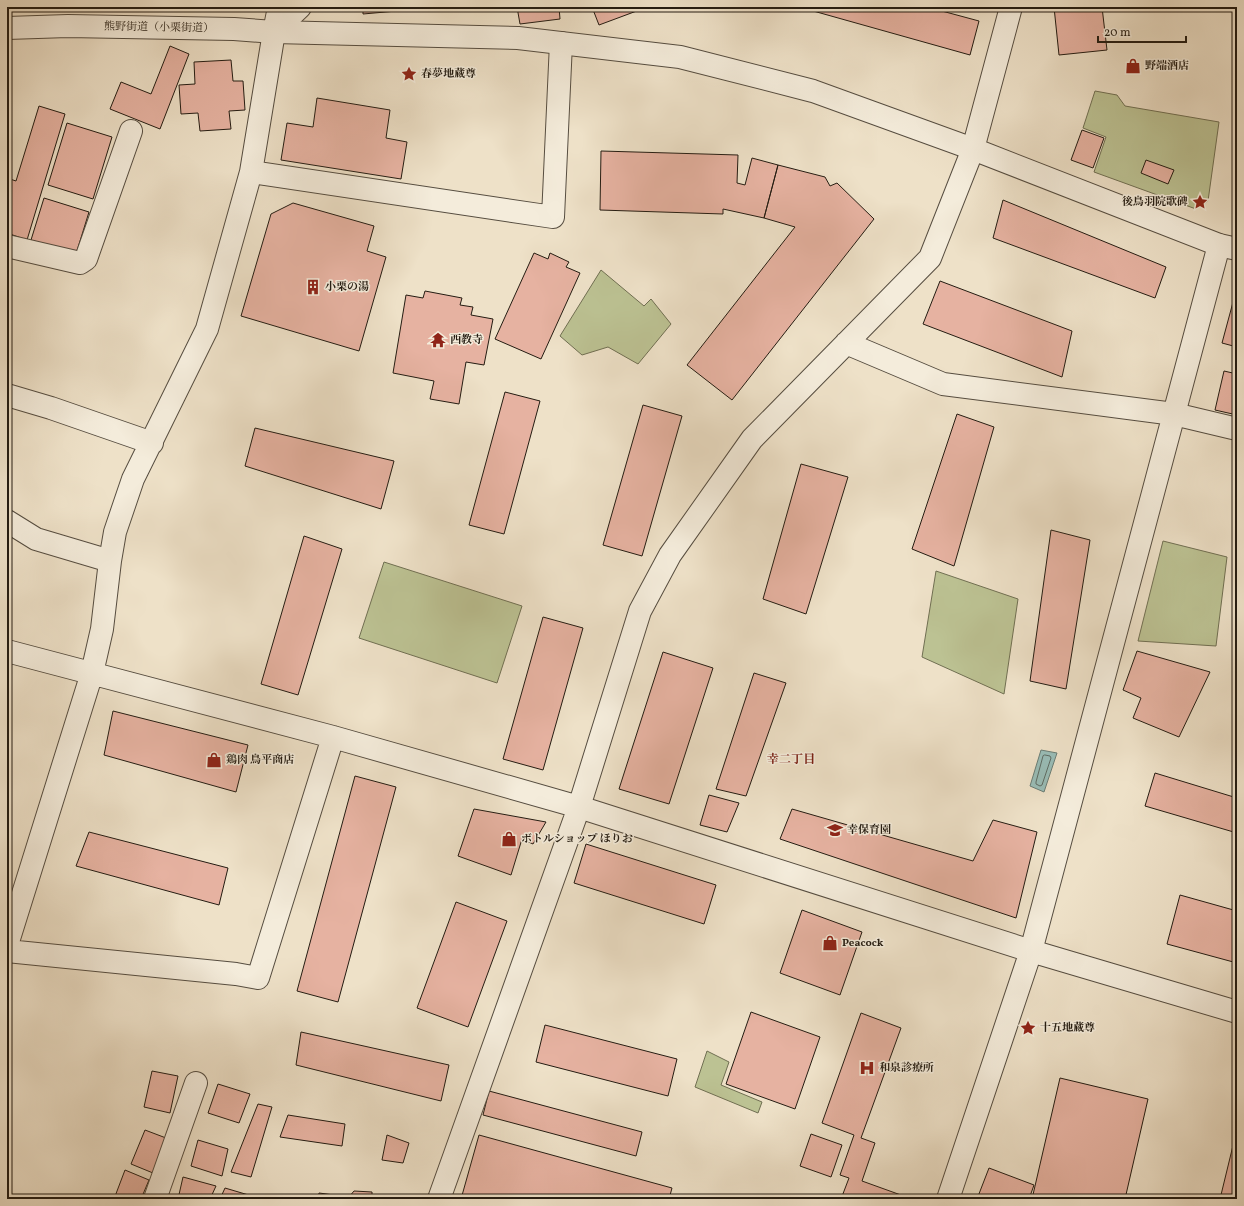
<svg xmlns="http://www.w3.org/2000/svg" width="1244" height="1206" font-family="Vollkorn,'Noto Serif JP',serif">
  <style>
    .green { fill: #bcc293; stroke: #706f52 }
    .water { fill: #99bdb7; stroke: #6a7d75 }
    .lines { fill: none; stroke-linecap: round; stroke-linejoin: round }
    .shore { stroke: #5e6c64; stroke-width: 1 }
    .building { fill: #e6b2a1; stroke: #241c12 }
    .minor-casing { stroke: #564d40; stroke-width: 24 }
    .tertiary-casing { stroke: #564d40; stroke-width: 24 }
    .minor { stroke: #f4ecdb; stroke-width: 22 }
    .tertiary { stroke: #f4ecdb; stroke-width: 22 }
    .labels { text-anchor: middle; dominant-baseline: central; stroke-width: 3; stroke-linejoin: round; paint-order: stroke }
    .street-label { font-size: 11px; fill: #241c12; stroke: #f4ecdb }
    .poi-label { font-size: 11px; font-weight: bold; fill: #241c12; stroke: #f4ecdb; text-anchor: start }
    .neighbourhood-label { font-size: 12px; font-weight: bold; fill: #7a1f14; stroke: #f4ecdb }
  </style>
  <rect width="100%" height="100%" fill="#eee1c8"/>
  <filter id="stains"><feTurbulence type="fractalNoise" baseFrequency=".005" numOctaves="4"/><feColorMatrix values="0 0 0 0 .2 0 0 0 0 .09 0 0 0 0 .02 0 0 0 .5 -.17"/></filter>
  <radialGradient id="worn" r=".72"><stop offset=".6" stop-color="#630" stop-opacity="0"/><stop offset="1" stop-color="#630" stop-opacity=".3"/></radialGradient>
  <path class="green" d="M1095 91 1117 95 1125 106 1219 122 1208 201 1196 209 1094 172 1106 137 1083 128Z
    M601 270 644 306 651 299 671 324 638 364 608 347 582 355 560 336Z
    M1163 541 1227 557 1216 646 1138 641Z
    M384 562 522 606 497 683 359 638Z
    M936 571 1018 599 1004 694 922 657Z
    M707 1051 729 1062 721 1085 762 1102 758 1113 695 1087Z"/>
  <path class="water" d="M1041 750 1057 753 1044 792 1030 786Z"/>
  <g class="lines">
    <path class="shore" d="M1045 755 1050 756 1051 758 1042 785 1040 786 1036 784V782L1043 756Z"/>
  </g>
  <path class="building" d="M363 7H419V9L363 14Z
    M517 7H559L560 19 520 24Z
    M592 7H641L642 9 599 25Z
    M799 7H927L979 21 970 55Z
    M1054 7H1102L1107 50 1059 55Z
    M170 46 189 54 160 129 110 109 121 82 151 94Z
    M231 60 233 81H243L245 110 229 111 231 129 200 131 198 113 181 114 179 85 195 84 194 62Z
    M317 98 390 110 386 138 407 142 401 179 281 160 287 123 313 127Z
    M39 106 65 114 27 240 7 233V178L16 181Z
    M67 123 112 137 93 199 48 185Z
    M1082 130 1104 138 1093 168 1071 160Z
    M601 151 738 155 737 183 745 185 752 158 778 165 764 218 723 209V214L600 210Z
    M1146 160 1174 170 1168 184 1141 173Z
    M778 165 825 177 830 186 837 183 874 219 732 400 687 365 795 227 764 218Z
    M44 198 89 212 76 254 31 240Z
    M1003 200 1166 267 1155 298 993 238Z
    M293 203 374 226 367 251 386 257 359 351 241 316 271 214Z
    M534 253 548 259 550 253 569 262 566 267 580 273 541 359 495 339Z
    M940 281 1072 331 1062 377 923 324Z
    M425 291 462 298 460 305 473 307 471 315 493 319 484 365 466 362 459 404 430 399 434 381 393 373 406 295 423 298Z
    M1236 291 1237 292V347L1222 343Z
    M1224 371 1237 374V415L1215 410Z
    M505 392 540 401 504 534 469 525Z
    M643 405 682 416 642 556 603 545Z
    M957 414 994 427 954 566 912 549Z
    M255 428 394 461 381 509 245 466Z
    M801 464 848 477 806 614 763 599Z
    M1051 530 1090 540 1066 689 1030 681Z
    M304 536 342 549 298 695 261 684Z
    M543 617 583 628 543 770 503 759Z
    M1137 651 1210 672 1179 737 1133 718 1141 698 1123 690Z
    M663 652 713 668 669 804 619 789Z
    M754 673 786 683 746 796 716 789Z
    M113 711 248 745 236 792 104 755Z
    M1155 773 1237 798V833L1145 806Z
    M355 776 396 787 338 1002 297 991Z
    M709 795 739 803 727 832 700 825Z
    M474 809 546 822 533 844 522 839 511 875 458 856Z
    M792 809 973 861 993 820 1037 832 1016 918 780 839Z
    M89 832 228 868 219 905 76 866Z
    M586 844 716 885 704 924 574 883Z
    M1180 895 1237 911V963L1167 944Z
    M456 902 507 921 468 1027 417 1008Z
    M802 910 862 932 840 995 780 973Z
    M751 1012 820 1037 795 1109 726 1084Z
    M861 1013 901 1028 861 1138 875 1143 862 1181 912 1199H841L849 1178 840 1175 854 1135 822 1123Z
    M545 1025 677 1059 668 1096 536 1062Z
    M301 1032 449 1065 441 1101 296 1065Z
    M152 1071 178 1076 170 1113 144 1107Z
    M1060 1078 1148 1099 1125 1199H1032Z
    M218 1084 250 1094 239 1123 208 1113Z
    M489 1091 642 1132 636 1156 483 1115Z
    M258 1104 272 1107 251 1177 231 1172Z
    M288 1115 345 1124 342 1146 280 1137Z
    M1237 1129V1199H1220Z
    M145 1130 166 1138 153 1173 131 1164Z
    M811 1134 842 1145 831 1177 800 1166Z
    M387 1135 409 1143 403 1163 382 1160Z
    M479 1135 672 1188 669 1199H461Z
    M198 1140 228 1149 222 1176 191 1166Z
    M989 1168 1034 1185 1029 1199H977Z
    M125 1170 149 1180 141 1199H114Z
    M183 1177 216 1186 210 1199H178Z
    M225 1188 262 1199H220Z
    M354 1191 372 1192V1199H318L319 1193 349 1197Z"/>
  <g class="lines">
    <defs>
      <path id="minor" d="M251 172 553 217 561 43
        M7 246 80 263 86 259 131 131
        M846 343 943 384 1174 414 1237 429
        M7 395 51 408 152 443
        M7 521 36 539 110 561
        M7 651 333 737 579 807 1031 951 1237 1012
        M7 945 92 673 102 629 110 561 115 532 133 479 207 329 251 172 274 32 300 7
        M7 951 236 974 258 978 333 737
        M155 1199 196 1083
        M439 1199 579 807 640 611 670 555 752 439 930 258 973 149 1011 7
        M948 1199 1031 951 1219 245"/>
      <path id="tertiary" d="M7 28 68 26 234 29 274 32 518 38 680 57 813 91 973 149 1219 245 1237 249
        M274 32 279 7"/>
    </defs>
    <use href="#minor" class="minor-casing"/>
    <use href="#tertiary" class="tertiary-casing"/>
    <use href="#minor" class="minor"/>
    <use href="#tertiary" class="tertiary"/>
  </g>
  <defs>
    <symbol id="shop-bare" viewBox="-9 -9 18 18"><path d="M-5-2.5h2.3a2.7 3.5 0 0 1 5.4 0H5L5.5 6h-11ZM-1.5-2.5h3a1.5 2.3 0 0 0-3 0Z" fill="#8f2418" stroke="#f4ecdb" stroke-width="2.5" paint-order="stroke"/></symbol>
    <symbol id="sight-bare" viewBox="-9 -9 18 18"><path d="M0-6L1.8-2.2L6-1.7L2.9 1.2L3.7 5.4L0 3.3L-3.7 5.4L-2.9 1.2L-6-1.7L-1.8-2.2Z" fill="#8f2418" stroke="#f4ecdb" stroke-width="2.5" paint-order="stroke"/></symbol>
    <symbol id="building-bare" viewBox="-9 -9 18 18"><path d="M-4-6H4V6H1V3H-1V6H-4ZM-2.5-4.3h1.7v1.8h-1.7ZM.8-4.3h1.7v1.8H.8ZM-2.5-1h1.7V.8h-1.7ZM.8-1h1.7V.8H.8Z" fill="#8f2418" stroke="#f4ecdb" stroke-width="2.5" paint-order="stroke"/></symbol>
    <symbol id="temple-bare" viewBox="-9 -9 18 18"><path d="M0-6L5-2H3V0L6.5 2.5H4V6H1.5V3h-3V6H-4V2.5H-6.5L-3 0V-2H-5Z" fill="#8f2418" stroke="#f4ecdb" stroke-width="2.5" paint-order="stroke"/></symbol>
    <symbol id="school-bare" viewBox="-9 -9 18 18"><path d="M0-5L7-2L0 1L-7-2ZM-4 1L0 2.5L4 1V4Q0 6-4 4Z" fill="#8f2418" stroke="#f4ecdb" stroke-width="2.5" paint-order="stroke"/></symbol>
    <symbol id="hospital-bare" viewBox="-9 -9 18 18"><path d="M-5-5h3v3.5h4V-5h3V5h-3V1.5h-4V5h-3Z" fill="#8f2418" stroke="#f4ecdb" stroke-width="2.5" paint-order="stroke"/></symbol>
  </defs>
  <g fill-rule="evenodd">
    <use href="#shop-bare" x="1122" y="55" width="22" height="22"/>
    <use href="#sight-bare" x="398" y="63" width="22" height="22"/>
    <use href="#sight-bare" x="1189" y="191" width="22" height="22"/>
    <use href="#building-bare" x="302" y="276" width="22" height="22"/>
    <use href="#temple-bare" x="427" y="329" width="22" height="22"/>
    <use href="#shop-bare" x="203" y="749" width="22" height="22"/>
    <use href="#school-bare" x="824" y="819" width="22" height="22"/>
    <use href="#shop-bare" x="498" y="828" width="22" height="22"/>
    <use href="#shop-bare" x="819" y="932" width="22" height="22"/>
    <use href="#sight-bare" x="1017" y="1017" width="22" height="22"/>
    <use href="#hospital-bare" x="856" y="1057" width="22" height="22"/>
  </g>
  <g class="labels">
    <g class="street-label">
      <text transform="translate(159 28) rotate(1)">熊野街道（小栗街道）</text>
    </g>
    <g class="poi-label">
      <text x="1145" y="66">野端酒店</text>
      <text x="421" y="74">春夢地蔵尊</text>
      <text x="1188" y="202" text-anchor="end">後鳥羽院歌碑</text>
      <text x="325" y="287">小栗の湯</text>
      <text x="450" y="340">西教寺</text>
      <text x="226" y="760">鶏肉 鳥平商店</text>
      <text x="847" y="830">幸保育園</text>
      <text x="521" y="839">ボトルショップ ほりお</text>
      <text x="842" y="943">Peacock</text>
      <text x="1040" y="1028">十五地蔵尊</text>
      <text x="879" y="1068">和泉診療所</text>
    </g>
    <g class="neighbourhood-label">
      <text x="791" y="760">幸二丁目</text>
    </g>
  </g>
  <rect width="1244" height="1206" fill="none" stroke="#eee1c8" stroke-width="24"/>
  <rect x="8" y="8" width="1228" height="1190" fill="none" stroke="#241c12" stroke-width="2"/>
  <rect x="12" y="12" width="1220" height="1182" fill="none" stroke="#241c12"/>
  <path d="M1098 36v6h88v-6" fill="none" stroke="#241c12" stroke-width="2"/>
  <text x="1104" y="36" font-size="12" fill="#241c12" stroke="#f4ecdb" stroke-width="3" paint-order="stroke">20 m</text>
  <rect width="100%" height="100%" filter="url(#stains)"/>
  <rect width="100%" height="100%" fill="url(#worn)"/>
</svg>
